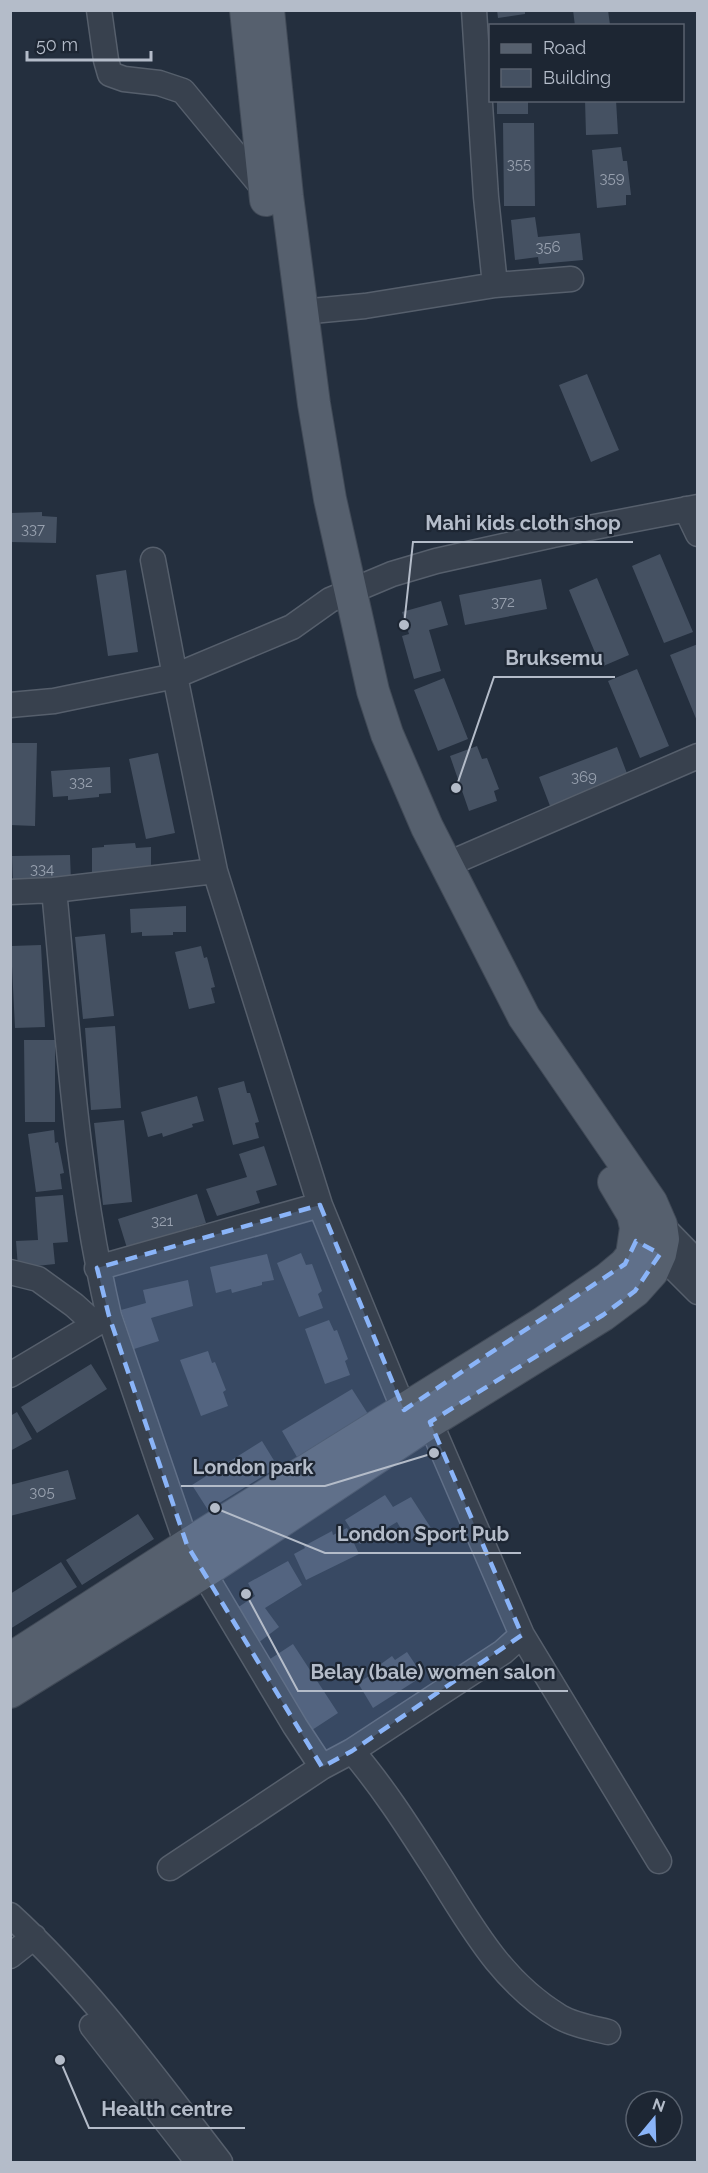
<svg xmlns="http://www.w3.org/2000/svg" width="708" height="2173" font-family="Raleway,sans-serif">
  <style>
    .building { fill: #455162 }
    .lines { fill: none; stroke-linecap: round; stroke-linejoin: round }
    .minor-casing { stroke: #565f6c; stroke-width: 27 }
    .major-casing { stroke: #414a57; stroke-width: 34 }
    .minor { stroke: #38414e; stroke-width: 24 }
    .major { stroke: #56606e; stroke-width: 32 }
    .marked { fill: #8ab4f8; fill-opacity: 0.2; stroke: #8ab4f8; stroke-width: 4.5; stroke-dasharray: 12 8; stroke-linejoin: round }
    .labels { text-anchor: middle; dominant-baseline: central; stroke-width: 4.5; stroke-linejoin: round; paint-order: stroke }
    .number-label { font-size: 15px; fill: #98a1af }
    .leader { fill: none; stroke: #b4bcc9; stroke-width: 2 }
    .callout-dot { fill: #b4bcc9; stroke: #1d2633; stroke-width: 2 }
    .callout-label { font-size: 20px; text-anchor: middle; font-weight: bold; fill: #b4bcc9; stroke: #1d2633; stroke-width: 4.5; stroke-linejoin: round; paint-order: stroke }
  </style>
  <rect width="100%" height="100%" fill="#242f3e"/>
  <path class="building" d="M497 10H525V14L498 18Z
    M573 10H608L610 25 575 26Z
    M497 100H528V114H497Z
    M585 100H616L618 134 586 135Z
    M503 123H534L535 206H504Z
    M621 147 623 161H627L631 195H626V205L597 208 592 150Z
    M535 217 538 237 580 233 583 260 539 264 538 257 515 260 511 220Z
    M587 374 619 450 591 462 559 385Z
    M42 512V516L57 517 56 543 10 542V513Z
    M660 554 693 632 664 643 632 566Z
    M126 570 138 652 108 656 96 575Z
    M597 578 629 655 601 667 569 590Z
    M541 579 547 609 465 625 459 595Z
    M441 601 448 625 429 630 441 671 414 679 402 636 409 634 402 612Z
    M698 644V721H697L670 655Z
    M637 669 669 746 640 758 608 681Z
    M444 678 468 739 438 751 414 690Z
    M10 743H37L35 826 10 825Z
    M477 746 482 759 487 758 499 789 494 791 497 801 469 811 450 756Z
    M617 747 628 776 550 806 539 777Z
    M158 753 175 833 146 839 129 759Z
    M110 767 111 793 99 794V797L68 800V796L53 797 51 771Z
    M135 843 136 848 151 847V874H92V848L104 847V845Z
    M70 855 71 881 13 883 12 856Z
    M186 906V932H173V935L142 936V932L131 933 130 909Z
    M105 934 114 1016 83 1019 75 937Z
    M41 945 45 1027 15 1028 11 946Z
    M201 946 204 958 207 957 215 987 211 988 215 1003 189 1009 175 952Z
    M115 1026 121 1108 91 1110 85 1028Z
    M24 1040H55V1122H25Z
    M244 1081 247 1093H250L259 1122 255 1123 259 1138 233 1145 218 1088Z
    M197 1096 204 1121 192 1124 193 1127 163 1137 162 1133 148 1137 141 1112Z
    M124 1120 132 1202 103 1205 94 1123Z
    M54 1130 55 1143 58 1142 64 1173 60 1174 62 1189 36 1192 28 1134Z
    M264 1146 277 1185 256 1191 260 1203 217 1216 206 1189 247 1177 239 1154Z
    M197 1194 206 1223 127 1248 118 1219Z
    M63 1195 68 1242 53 1243 55 1264 18 1268 16 1241 38 1240 35 1197Z
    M301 1253 306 1265 312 1264 322 1291 318 1294 323 1308 299 1317 277 1263Z
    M267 1254 274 1280 262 1282V1285L232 1293 231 1289 216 1293 210 1267Z
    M188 1280 193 1306 151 1318 159 1341 134 1349 121 1310 146 1303 143 1290Z
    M329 1320 334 1331 337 1330 348 1359 345 1361 350 1375 325 1384 305 1329Z
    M208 1351 212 1363 215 1362 226 1390 223 1392 228 1406 201 1416 180 1360Z
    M91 1364 107 1389 37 1433 21 1407Z
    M352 1389 368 1414 297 1457 282 1431Z
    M17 1412 32 1439 10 1451V1416Z
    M262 1441 278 1467 208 1510 192 1485Z
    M68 1470 76 1499 10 1516V1485Z
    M385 1495 393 1507 411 1497 431 1528 408 1541 397 1522 360 1544 345 1520Z
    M138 1514 154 1539 82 1585 66 1560Z
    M347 1528 359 1554 306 1580 294 1554 305 1548 304 1546 332 1531 333 1535Z
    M288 1561 302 1585 265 1608 279 1627 258 1643 234 1610 255 1596 248 1583Z
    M61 1562 77 1587 10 1629V1594Z
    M293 1644 338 1713 312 1730 267 1661Z
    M407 1652 423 1676 373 1708 358 1683 369 1676 367 1674 392 1656 395 1660Z"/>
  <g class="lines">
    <defs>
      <path id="minor" d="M99 10 106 60 110 74 124 79 159 83 183 91 264 189
        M474 10 486 197 495 285
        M301 312 365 306 495 285 571 279
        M686 509 698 534
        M153 560 175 676 215 871 320 1205 404 1410
        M10 705 54 701 175 676 292 627 330 600 392 574 436 561 553 535 698 507
        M446 865 698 756
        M10 892 54 890
        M654 1223 661 1225 698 1263
        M646 1246 660 1254 698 1292
        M97 1268 320 1205
        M10 1272 38 1279 74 1305 94 1323
        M109 1316 187 1545 295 1726 322 1767 352 1751C382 1786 407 1825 432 1864 469 1921 498 1980 560 2017 574 2025 592 2028 608 2032
        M10 1375 109 1316C76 1176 68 1032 54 890L215 871
        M522 1635 659 1861
        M352 1751 503 1652 522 1635 430 1422
        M170 1868 322 1767
        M10 1915C90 1988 154 2077 220 2162
        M10 1956 34 1937
        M92 2026 198 2162"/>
      <path id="major" d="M246 10 266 200
        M10 1659 187 1545 543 1323 607 1279 625 1264 632 1255 636 1228 633 1214 614 1182
        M10 1692 204 1572 430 1422 603 1315 635 1291 652 1272 660 1254 663 1239 661 1225 651 1202 524 1017 427 827 387 734 373 691 330 499 314 404 287 196 268 10"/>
    </defs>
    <use href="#minor" class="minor-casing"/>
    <use href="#major" class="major-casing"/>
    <use href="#minor" class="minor"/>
    <use href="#major" class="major"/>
  </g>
  <path class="marked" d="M320 1205 404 1410 625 1264 636 1241 660 1254 635 1291 603 1315 430 1422 522 1635 352 1751 322 1767 187 1545 109 1316 97 1268Z"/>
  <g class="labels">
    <g class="number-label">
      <text x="519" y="164">355</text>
      <text x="612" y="178">359</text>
      <text x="548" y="247">356</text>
      <text x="33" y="529">337</text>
      <text x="503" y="602">372</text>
      <text x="584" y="777">369</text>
      <text x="81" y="782">332</text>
      <text x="42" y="869">334</text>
      <text x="162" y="1221">321</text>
      <text x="42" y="1492">305</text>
    </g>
  </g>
  <path class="leader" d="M404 625L413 542H633M456 788L494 677H615M434 1453L325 1486H181M215 1508L325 1553H521M246 1594L298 1691H568M60 2060L89 2128H245"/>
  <g class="callout-dot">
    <circle cx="404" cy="625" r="6"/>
    <circle cx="456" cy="788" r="6"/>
    <circle cx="434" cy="1453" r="6"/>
    <circle cx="215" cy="1508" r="6"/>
    <circle cx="246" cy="1594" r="6"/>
    <circle cx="60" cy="2060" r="6"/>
  </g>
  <g class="callout-label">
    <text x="523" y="530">Mahi kids cloth shop</text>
    <text x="554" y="665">Bruksemu</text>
    <text x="253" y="1474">London park</text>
    <text x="423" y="1541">London Sport Pub</text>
    <text x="433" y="1679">Belay (bale) women salon</text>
    <text x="167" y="2116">Health centre</text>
  </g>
  <rect width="708" height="2173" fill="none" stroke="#b4bcc9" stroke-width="24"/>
  <rect x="489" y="24" width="195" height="78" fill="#1d2633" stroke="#59626f" stroke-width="1.5"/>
  <rect x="501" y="44" width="30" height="9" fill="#56606e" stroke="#59626f" stroke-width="1.5"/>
  <text x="543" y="54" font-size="18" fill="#b4bcc9">Road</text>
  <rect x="501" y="69" width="30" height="18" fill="#455162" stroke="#59626f" stroke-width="1.5"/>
  <text x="543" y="84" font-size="18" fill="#b4bcc9">Building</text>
  <g transform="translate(654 2119) rotate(19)"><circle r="28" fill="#1d2633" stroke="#59626f" stroke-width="1.5"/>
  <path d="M0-4.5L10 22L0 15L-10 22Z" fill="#8ab4f8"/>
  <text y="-9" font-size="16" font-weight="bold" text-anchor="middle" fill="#b4bcc9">N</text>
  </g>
  <path d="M27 51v9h124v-9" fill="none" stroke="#b4bcc9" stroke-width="3"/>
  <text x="36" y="51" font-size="18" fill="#b4bcc9" stroke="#1d2633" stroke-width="4.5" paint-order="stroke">50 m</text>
</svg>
